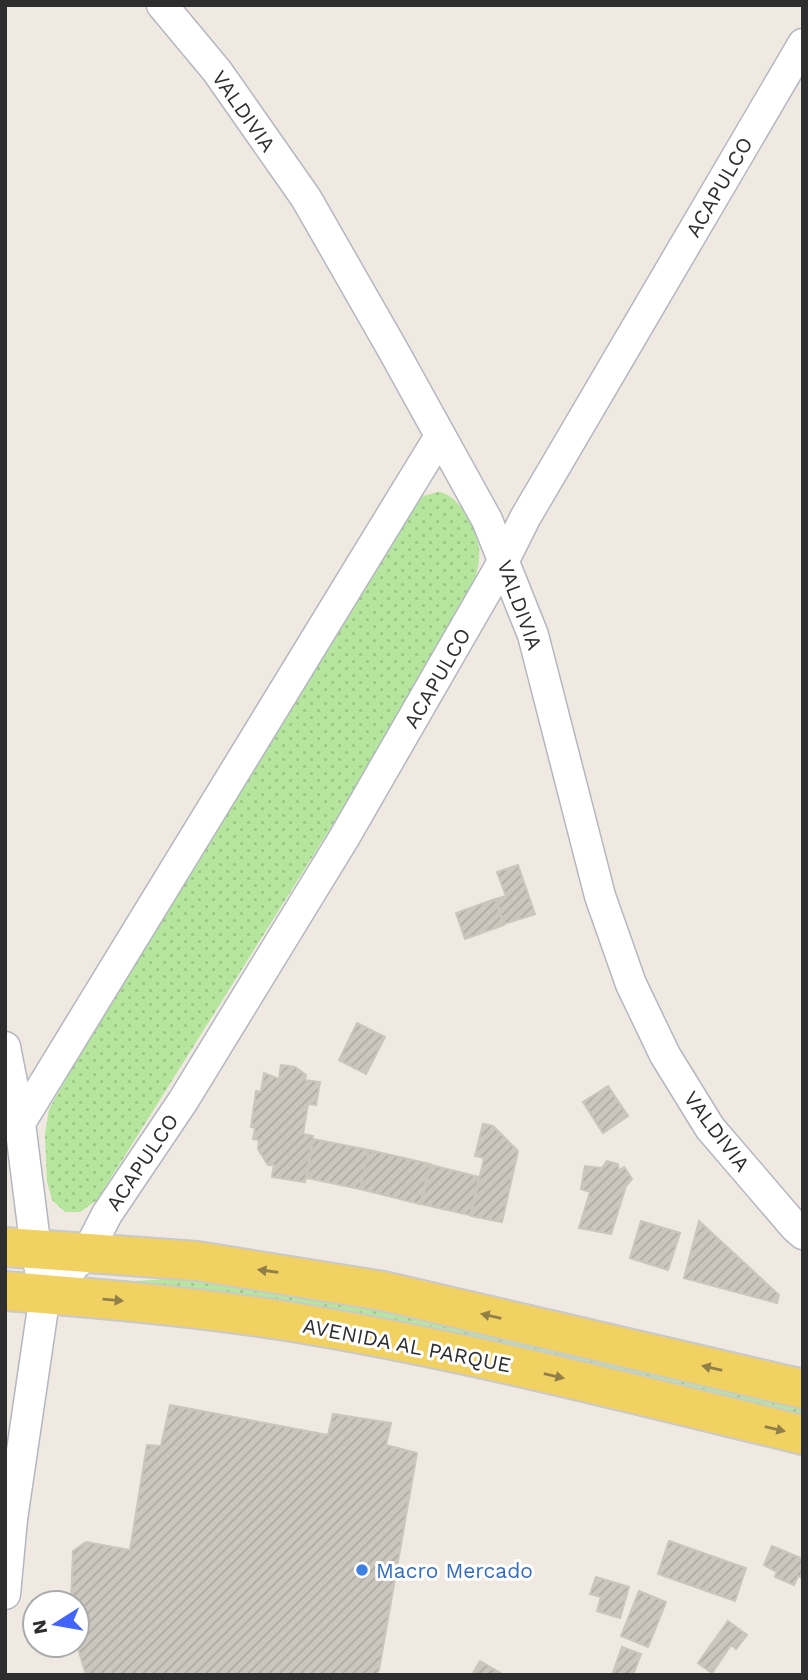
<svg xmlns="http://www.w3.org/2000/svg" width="808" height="1680" font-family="'Work Sans',sans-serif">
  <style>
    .grass { fill: url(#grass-dots) }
    .building { fill: url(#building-hatch); stroke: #cbc5ba; stroke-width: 2 }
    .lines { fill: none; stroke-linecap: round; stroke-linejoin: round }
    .street-casing { stroke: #b4b7c1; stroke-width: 33 }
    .primary-casing { stroke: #c9c9c9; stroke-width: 42 }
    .street { stroke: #fff; stroke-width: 30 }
    .primary { stroke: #f2d163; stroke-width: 38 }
    .oneway { fill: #908048 }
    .shop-dot { fill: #3f7fe0; stroke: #fff; stroke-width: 2.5 }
    .labels { text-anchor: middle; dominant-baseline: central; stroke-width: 6; stroke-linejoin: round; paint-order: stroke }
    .street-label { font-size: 21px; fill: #2e2e2e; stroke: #fff }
    .shop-label { font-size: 21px; fill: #366cbe; stroke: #fff; text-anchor: start }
  </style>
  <defs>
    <pattern id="grass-dots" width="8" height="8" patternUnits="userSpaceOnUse" patternTransform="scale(1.75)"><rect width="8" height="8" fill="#b6e59e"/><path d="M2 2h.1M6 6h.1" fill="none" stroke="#9dc588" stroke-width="1.8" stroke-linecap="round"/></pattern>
    <pattern id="building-hatch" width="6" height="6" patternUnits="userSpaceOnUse" patternTransform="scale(1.75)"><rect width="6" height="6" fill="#cbc7bf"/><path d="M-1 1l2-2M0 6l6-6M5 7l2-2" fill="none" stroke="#afaba4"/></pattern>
  </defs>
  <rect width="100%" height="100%" fill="#efe9e1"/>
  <path class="grass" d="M438 492C458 493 477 529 479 548 480 558 478 567 476 576L392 730 97 1200 80 1212H65L52 1200 47 1181 45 1134 49 1109 107 1007 412 507 423 496Z
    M200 1277 282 1288 803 1401V1419L86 1281 87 1278 134 1281Z"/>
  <path class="building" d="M518 865 535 914 504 924 496 899 506 896 497 872Z
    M495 899 504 925 465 939 456 913Z
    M357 1023 385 1037 366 1074 339 1060Z
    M281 1065 295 1067 306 1075 305 1080 320 1082 316 1105 308 1104 303 1134 313 1136 305 1182 272 1177 274 1165H268L258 1149 259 1140 253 1139 255 1128 251 1127 256 1091 261 1092 264 1073 279 1079Z
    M608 1086 628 1116 603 1133 583 1102Z
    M483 1124 493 1126 518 1151 502 1222 471 1216 484 1158 475 1156Z
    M313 1139 369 1150 360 1189 307 1178Z
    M369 1150 430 1164 420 1204 360 1189Z
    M607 1161 618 1164 619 1171 624 1167 632 1179 626 1186 611 1234 579 1228 590 1192 581 1189 585 1166 602 1168Z
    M431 1165 479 1177 470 1215 421 1204Z
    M641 1221 680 1233 668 1270 630 1258Z
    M699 1221 779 1295 777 1303 684 1278Z
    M170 1405 328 1435 333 1414 391 1423 386 1445 417 1453 379 1670 376 1675H86L77 1645V1603H71L73 1551 86 1542 130 1550 147 1445 161 1446Z
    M669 1541 746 1568 735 1601 658 1574Z
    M772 1546 803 1559V1578L798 1576 794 1585 775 1577 777 1572 764 1565Z
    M596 1577 629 1587 620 1618 597 1611 601 1597 590 1594Z
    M639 1591 666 1602 648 1647 621 1636Z
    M728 1621 747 1635 736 1649 731 1645 712 1673 698 1663Z
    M622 1647 641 1654 633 1675H612Z
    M480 1661 504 1675H472Z"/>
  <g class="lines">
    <defs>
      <path id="street" d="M162 5 217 71 306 198 393 350 487 520 533 635 600 896 631 984 665 1055 710 1128 795 1227 803 1234
        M5 1047 20 1123 36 1250 45 1294 12 1519 5 1594
        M20 1123 440 436
        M45 1294 87 1253 107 1214 183 1101 344 838 504 560 525 518 803 44"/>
      <path id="primary" d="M5 1247 197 1261 383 1291 803 1389
        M5 1291C97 1298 189 1306 280 1320 456 1348 630 1393 803 1435"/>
    </defs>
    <use href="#street" class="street-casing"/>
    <use href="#primary" class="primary-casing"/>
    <use href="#street" class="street"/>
    <use href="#primary" class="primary"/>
  </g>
  <defs><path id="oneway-solid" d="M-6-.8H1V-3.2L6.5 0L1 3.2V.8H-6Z" transform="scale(1.75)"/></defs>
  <g class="oneway">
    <use href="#oneway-solid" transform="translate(268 1271) rotate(-172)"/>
    <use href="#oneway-solid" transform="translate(113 1300) rotate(5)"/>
    <use href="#oneway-solid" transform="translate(491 1316) rotate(-167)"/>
    <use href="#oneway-solid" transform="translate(712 1368) rotate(-167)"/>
    <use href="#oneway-solid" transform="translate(554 1376) rotate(13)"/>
    <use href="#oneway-solid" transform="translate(775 1429) rotate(13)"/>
  </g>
  <circle class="shop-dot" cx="362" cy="1570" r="7"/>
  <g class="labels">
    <g class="street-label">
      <text transform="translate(244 111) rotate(55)">VALDIVIA</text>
      <text transform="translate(719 187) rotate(-60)">ACAPULCO</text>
      <text transform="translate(520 605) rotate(70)">VALDIVIA</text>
      <text transform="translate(437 678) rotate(-60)">ACAPULCO</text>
      <text transform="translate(717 1131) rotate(53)">VALDIVIA</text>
      <text transform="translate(142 1162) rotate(-56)">ACAPULCO</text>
      <text transform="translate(407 1345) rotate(11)">AVENIDA AL PARQUE</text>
    </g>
    <g class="shop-label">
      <text x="376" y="1570">Macro Mercado</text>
    </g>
  </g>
  <rect width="808" height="1680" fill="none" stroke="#2e2e2e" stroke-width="14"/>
  <g transform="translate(56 1624) rotate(259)"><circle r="33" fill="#ffffff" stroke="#ababab" stroke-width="2"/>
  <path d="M0-5L12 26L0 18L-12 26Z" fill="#4264fb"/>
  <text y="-10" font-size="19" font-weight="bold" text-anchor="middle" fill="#2e2e2e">N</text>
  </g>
</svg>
